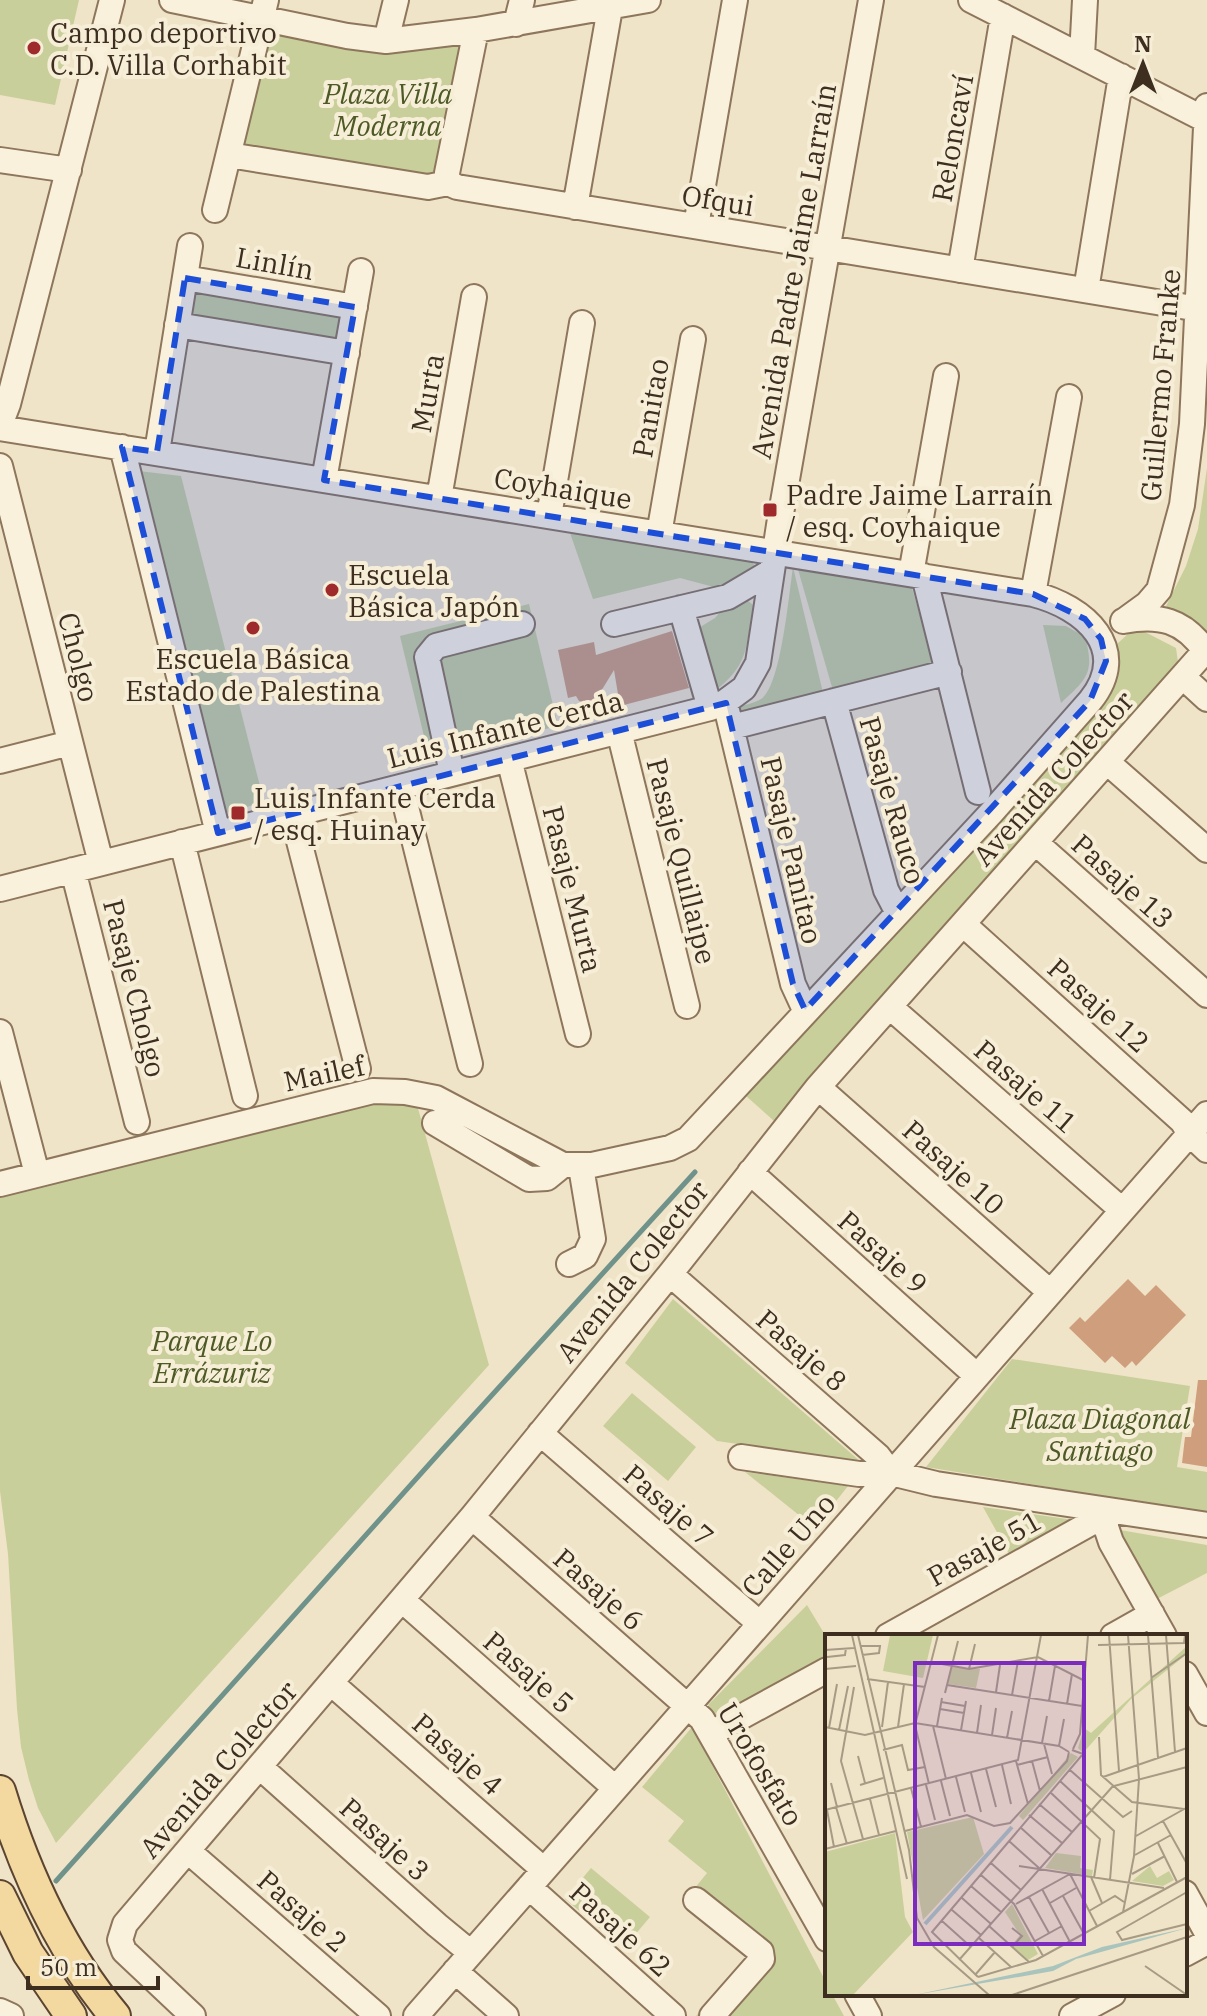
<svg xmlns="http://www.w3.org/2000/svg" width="1207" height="2016" font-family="'IBM Plex Serif',serif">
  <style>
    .green { fill: #c9cf9b }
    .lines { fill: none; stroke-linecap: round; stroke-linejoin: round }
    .stream { stroke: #6f938a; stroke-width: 5 }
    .building { fill: #cf9f7d }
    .minor-casing { stroke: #8d765c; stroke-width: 28 }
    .major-casing { stroke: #5b4430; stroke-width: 34 }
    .minor { stroke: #faf1dc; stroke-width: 24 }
    .major { stroke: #f3d9a0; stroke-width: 30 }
    .marked { fill: #1d4ed8; fill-opacity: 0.2; stroke: #1d4ed8; stroke-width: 6; stroke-dasharray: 16 10; stroke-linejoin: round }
    .poi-dot { fill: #9e2a2b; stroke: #f7eed8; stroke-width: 3 }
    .labels { text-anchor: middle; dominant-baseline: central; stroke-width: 8; stroke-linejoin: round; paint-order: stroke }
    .poi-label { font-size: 28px; fill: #3d2e20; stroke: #f7eed8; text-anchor: start }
    .park-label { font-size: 28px; font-style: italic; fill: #4d5a26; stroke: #f7eed8 }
    .street-label { font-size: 28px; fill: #3d2e20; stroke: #f7eed8 }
    .inset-river { fill: none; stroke: #a9c4bc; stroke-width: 4 }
    .inset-road { fill: none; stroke: #a89b85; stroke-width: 2 }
    .view { fill: #7b2cbf; fill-opacity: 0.15; stroke: #7b2cbf; stroke-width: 4 }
    .inset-edge { fill: none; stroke: #3d2e20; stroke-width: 4 }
  </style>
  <rect width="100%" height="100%" fill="#f0e4c8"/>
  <path class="green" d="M0 0H79L55 105 0 95Z
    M265 29 466 37 438 180 236 147Z
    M193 288 348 316 342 348 187 320Z
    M1207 468V637L1197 625 1166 606 1186 566 1198 529Z
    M130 470 181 476 264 802 216 816Z
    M569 530 748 558 757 568 729 591 680 578 593 599Z
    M797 566 911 585 936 670 834 694Z
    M793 567 824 697 735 722 731 708C740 706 753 704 761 699 781 687 789 593 793 567Z
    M731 599 747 600 753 605C746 648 749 666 712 693L697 629 715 618Z
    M529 604 558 726 429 757 400 636Z
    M1043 625 1066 626 1085 637C1095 673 1087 679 1061 703Z
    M1130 632H1145L1176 648 1178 662 774 1121 746 1096 1111 690 1118 675 1117 644Z
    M369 1099 416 1101 489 1365 56 1843 38 1808 29 1780 21 1747 17 1709 8 1554 0 1491V1192Z
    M673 1299 861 1462 717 1441 625 1363Z
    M1012 1359 1190 1386 1177 1467 1207 1472V1513L926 1467Z
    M632 1393 696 1447 668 1481 603 1426Z
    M745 1472 848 1486 815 1528Z
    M983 1507 1081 1521 1009 1554Z
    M1120 1530 1207 1545V1573L1155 1600Z
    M807 1605 827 1638V1660L722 1725 708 1705Z
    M692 1727 827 1984V1994H832L844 2016H696L750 1952 686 1899 707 1873 668 1841 684 1821 642 1787Z
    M591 1868 650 1917 624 1948 565 1899Z"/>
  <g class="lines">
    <path class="stream" d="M56 1881 442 1450 695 1172"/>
  </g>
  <path class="building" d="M672 631 689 688 620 706 614 670 595 701 587 703 579 701 576 696 568 698 558 650 594 642 596 655Z
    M1128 1279 1145 1296 1156 1285 1186 1315 1136 1366 1132 1361 1125 1368 1112 1356 1105 1363 1069 1328 1080 1317 1085 1322Z
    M1198 1380H1207V1467L1182 1463 1185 1437H1191Z"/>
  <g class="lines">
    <defs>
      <path id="minor" d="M172 0 347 36 386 41 476 30 648 0
        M971 0 1206 120
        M516 24 522 0
        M386 41 396 0
        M1082 56 1085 0
        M229 155 428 187 448 183 457 187 1199 309
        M0 160 69 170
        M448 183 447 173 476 30
        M575 207 610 8
        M215 210 266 0
        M696 226 735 0
        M960 270 1003 16
        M185 278 355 307
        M1086 290 1121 76
        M177 325 347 353
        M0 425 8 404 112 0
        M0 428 1033 594C1085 607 1132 649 1090 701L992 812 688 1139 670 1148 592 1165H563L436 1098 405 1092 373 1091 0 1184
        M122 447 218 833
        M157 452 190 246
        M0 466 101 863
        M324 480 361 271
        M439 498 474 297
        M549 516 582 323
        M659 534 693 339
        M911 574 946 376
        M924 576 978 792
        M1033 594 1069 397
        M681 608 710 708
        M1125 620 1147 604 1159 590 1182 505 1192 424 1207 106
        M614 624 728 597 772 571
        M1183 677 1207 699
        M834 701 886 890 898 913
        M725 702 793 984 805 1010
        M732 727 949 672
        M619 731 687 1006
        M509 759 578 1034
        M0 761 70 743
        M1107 762 1207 850
        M452 773 427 657 436 646 522 624
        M401 787 470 1064
        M292 814 358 1069
        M182 842 245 1096
        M1036 843 1207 995
        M73 870 137 1122
        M0 889 710 708 725 702 744 688 758 663 779 525 871 0
        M963 924 1182 1121 1190 1134 1207 1150
        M890 1007 1122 1210
        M0 1032 37 1174
        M818 1087 1050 1292
        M435 1123 529 1179 547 1178 563 1165
        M750 1172 977 1376
        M569 1264 585 1256 593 1239 581 1167
        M670 1274 878 1456 891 1473
        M540 1433 759 1623
        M741 1457 859 1474 891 1473 936 1484 1207 1525
        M1106 1510V1527L1111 1542 1164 1636
        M472 1517 702 1719 827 1939
        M402 1600 615 1788
        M888 1636 1089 1524 1106 1510
        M1113 1636 1152 1614
        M1185 1674 1207 1713
        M331 1683 544 1870
        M719 1729 827 1670
        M260 1767 437 1925 471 1953
        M188 1851 378 2016
        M529 1887 673 2016
        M1185 1893 1207 1933
        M696 1900 761 1952 762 1959 712 2016
        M1185 1954 1207 1942
        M455 1971 506 2016
        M857 1994 869 2016
        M0 2011 11 2016
        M193 2016 124 1951 120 1940 125 1924 472 1517 670 1274 818 1087 1205 651C1184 620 1159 614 1123 621
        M416 2016 1207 1114
        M1072 2016 1113 1994"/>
      <path id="major" d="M0 1791C25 1873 60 1950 115 2016
        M0 1896 28 1953 71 2016"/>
    </defs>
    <use href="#minor" class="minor-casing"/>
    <use href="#major" class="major-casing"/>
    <use href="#minor" class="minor"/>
    <use href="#major" class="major"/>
  </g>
  <path class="marked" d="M185 278 355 307 324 480 1033 594 1085 619 1101 639 1106 661 1090 701 805 1010 793 984 726 703 218 833 122 447 157 452Z"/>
  <g class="poi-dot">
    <circle cx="34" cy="48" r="8"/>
    <rect x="762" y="502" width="16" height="16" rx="4"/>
    <circle cx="332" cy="590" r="8"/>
    <circle cx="253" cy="628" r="8"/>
    <rect x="230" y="805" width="16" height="16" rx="4"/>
  </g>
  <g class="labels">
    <g class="poi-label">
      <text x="50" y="32">Campo deportivo<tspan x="50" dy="32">C.D. Villa Corhabit</tspan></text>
      <text x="786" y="494">Padre Jaime Larraín<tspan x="786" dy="32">/ esq. Coyhaique</tspan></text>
      <text x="348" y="574">Escuela<tspan x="348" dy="32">Básica Japón</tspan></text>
      <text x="253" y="658" text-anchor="middle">Escuela Básica<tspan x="253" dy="32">Estado de Palestina</tspan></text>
      <text x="254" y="797">Luis Infante Cerda<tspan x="254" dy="32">/ esq. Huinay</tspan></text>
    </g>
    <g class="park-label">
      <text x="388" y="93">Plaza Villa<tspan x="388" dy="32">Moderna</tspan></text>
      <text x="212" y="1340">Parque Lo<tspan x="212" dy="32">Errázuriz</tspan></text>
      <text x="1100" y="1418">Plaza Diagonal<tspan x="1100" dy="32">Santiago</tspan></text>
    </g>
    <g class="street-label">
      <text transform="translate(952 138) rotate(-80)">Reloncaví</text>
      <text transform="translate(718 200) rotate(9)">Ofqui</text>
      <text transform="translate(275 263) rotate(10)">Linlín</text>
      <text transform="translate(793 271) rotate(-80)">Avenida Padre Jaime Larraín</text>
      <text transform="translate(1160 385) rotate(-85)">Guillermo Franke</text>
      <text transform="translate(427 393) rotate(-80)">Murta</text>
      <text transform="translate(650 408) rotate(-80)">Panitao</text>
      <text transform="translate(563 488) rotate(9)">Coyhaique</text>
      <text transform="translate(79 657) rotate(76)">Cholgo</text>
      <text transform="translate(505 729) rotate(-14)">Luis Infante Cerda</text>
      <text transform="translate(1053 778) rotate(-48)">Avenida Colector</text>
      <text transform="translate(893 800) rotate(74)">Pasaje Rauco</text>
      <text transform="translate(792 850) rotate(77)">Pasaje Panitao</text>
      <text transform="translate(682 861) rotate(76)">Pasaje Quillaipe</text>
      <text transform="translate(1123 881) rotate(42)">Pasaje 13</text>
      <text transform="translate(573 889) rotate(76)">Pasaje Murta</text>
      <text transform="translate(135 988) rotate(76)">Pasaje Cholgo</text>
      <text transform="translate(1099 1005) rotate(42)">Pasaje 12</text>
      <text transform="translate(324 1073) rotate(-12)">Mailef</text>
      <text transform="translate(1026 1086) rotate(41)">Pasaje 11</text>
      <text transform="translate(954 1167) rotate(42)">Pasaje 10</text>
      <text transform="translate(883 1252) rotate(42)">Pasaje 9</text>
      <text transform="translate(632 1271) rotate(-51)">Avenida Colector</text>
      <text transform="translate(802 1350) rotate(41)">Pasaje 8</text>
      <text transform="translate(669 1505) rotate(41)">Pasaje 7</text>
      <text transform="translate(788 1545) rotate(-49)">Calle Uno</text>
      <text transform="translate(984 1548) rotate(-29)">Pasaje 51</text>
      <text transform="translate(599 1589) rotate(41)">Pasaje 6</text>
      <text transform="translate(529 1672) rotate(41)">Pasaje 5</text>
      <text transform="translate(458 1754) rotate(41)">Pasaje 4</text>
      <text transform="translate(761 1764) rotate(59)">Urofosfato</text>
      <text transform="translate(218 1769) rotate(-49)">Avenida Colector</text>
      <text transform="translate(385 1839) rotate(42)">Pasaje 3</text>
      <text transform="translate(303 1911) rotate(41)">Pasaje 2</text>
      <text transform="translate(621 1929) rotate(42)">Pasaje 62</text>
    </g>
  </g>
  <g transform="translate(825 1634)">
    <rect width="362" height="362" fill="#f0e4c8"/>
    <path d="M65 1H108L98 44 58 37ZM362 12V20L306 65 258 119 253 114 259 94 266 99ZM127 33 155 35 151 54 123 50ZM246 119 253 123 198 186 194 182ZM148 183 159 220 98 286 82 198ZM70 199 80 283 88 298 28 361H0V218ZM231 219 256 222 255 234 268 236 267 242 220 234ZM325 232 332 244 344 237 349 246 338 252 307 247ZM187 270 213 320 203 326 186 312 195 301 180 278Z" fill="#c9cf9b"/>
    <path d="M362 294 251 325 228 337 89 361 228 332 277 313Z" fill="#a9c4bc"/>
    <path class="inset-river" d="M100 290 187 193"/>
    <path class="inset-road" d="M27 1 82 245M33 1 84 216 92 284 109 313 164 361M284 1 294 137M323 1 333 124M341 1 350 118M273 11 359 9 360 1M35 12H55L54 19 37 21M0 16 29 14M2 23 20 21 21 14M106 28 144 35 213 23 258 46M0 35 31 32M144 35 150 10M326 44 362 19M42 45 100 53M122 51 257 72M29 53 16 127 38 205M171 58 175 31M120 59 133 7M187 61 193 27M224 67 230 32M116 68 140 72M242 70 247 40M115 75 139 79M108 92 121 145M112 92 117 64M0 93 40 101 90 89 234 112 244 118M57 93 63 48M73 93 79 50M4 94 12 50M14 96 23 52M136 96 141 67M152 99 156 71M167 101 171 74M274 103 276 141 307 168 359 175M182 104 187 77M217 109 222 82M219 110 227 140M234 112 239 85M248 115 255 100 263 1M58 116 77 111 83 136 100 133M33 122 40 149M191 127 203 170M207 127 215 157M177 131 186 170M192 131 223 123M161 135 171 173M245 136 298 183 307 177M146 139 156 178M131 143 140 178M278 143 362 114M116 147 125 182M235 147 289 197 285 246M6 149 12 173M104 150 90 91 113 1M35 151 58 144M101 151 110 186M289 152 362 133M86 154 96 193M225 158 275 205 269 244M45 165 54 201M214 170 247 198M11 173 22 210M0 176 193 126 216 1M2 176 9 213M204 181 237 209M338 187 362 230M195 193 226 221M80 197 142 181 169 192 185 189 242 127 244 118M311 202 361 174M184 207 214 234M333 209 352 248M0 215 71 197M310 221 346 201M166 229 196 256M194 232 339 254M307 240 340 222M156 241 189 270 218 322M266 243 277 269M146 252 176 278M217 255 245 308M362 258 292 298 297 306 362 290M238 262 259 300M204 263 224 299M137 264 166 290M225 269 251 254M191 270 245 240 272 292M127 276 156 301M264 277 290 262 299 268M298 278 309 222 314 145 303 1M117 287 146 313M164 292 204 328M154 304 186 333M210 307 237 292M187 313 197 302 187 294M134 326 288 152M320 332 362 361M150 341 170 318M153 343 107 298 258 120 247 116M153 343 211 326 362 243M187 361 362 303"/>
    <path class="view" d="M90 29H259V310H90Z"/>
    <rect width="362" height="362" class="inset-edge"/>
  </g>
  <g transform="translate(1143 64)" stroke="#f7eed8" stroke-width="6" paint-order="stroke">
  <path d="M0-6L14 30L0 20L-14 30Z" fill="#3d2e20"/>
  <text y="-12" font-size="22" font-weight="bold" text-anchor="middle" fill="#3d2e20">N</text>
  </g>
  <path d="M28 1976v12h130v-12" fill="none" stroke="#3d2e20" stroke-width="4"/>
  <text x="40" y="1976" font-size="24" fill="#3d2e20" stroke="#f7eed8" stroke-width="6" paint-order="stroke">50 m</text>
</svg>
